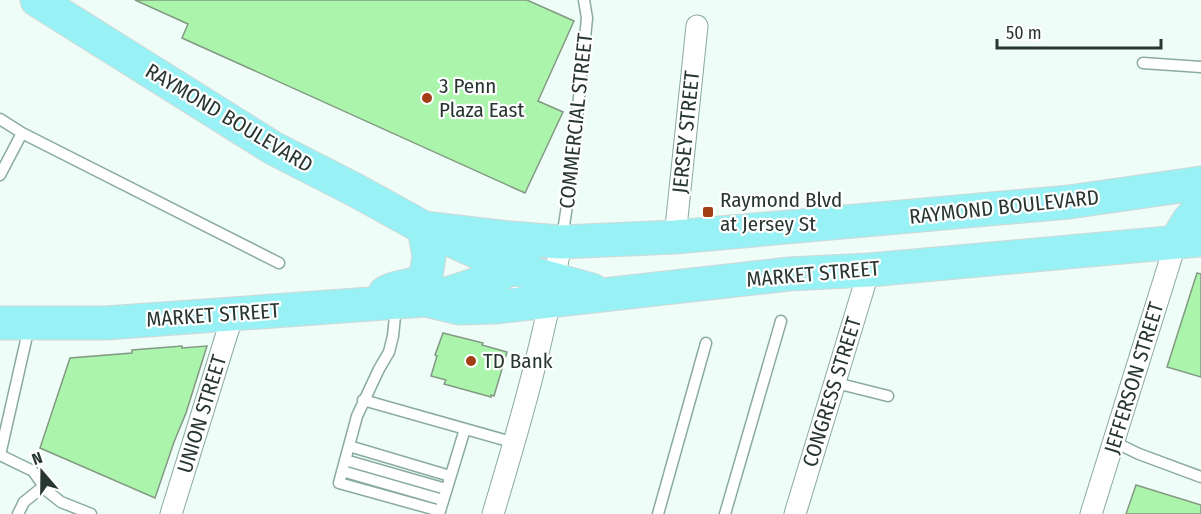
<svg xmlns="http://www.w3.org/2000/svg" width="1201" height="514" font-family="'Fira Sans Condensed',sans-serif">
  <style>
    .building { fill: #aaf5ab; stroke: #839983; stroke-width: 1.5 }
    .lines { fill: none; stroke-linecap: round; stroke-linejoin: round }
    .service-casing { stroke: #8aab9f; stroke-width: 13 }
    .minor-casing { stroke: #8aab9f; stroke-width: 23 }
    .primary-casing { stroke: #d4d7d6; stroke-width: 35 }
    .service { stroke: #fff; stroke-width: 10 }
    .minor { stroke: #fff; stroke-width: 21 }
    .primary { stroke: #98f1f4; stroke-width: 33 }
    .poi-dot { fill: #a33d14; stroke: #fff; stroke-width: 2 }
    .labels { text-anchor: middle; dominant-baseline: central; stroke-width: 4.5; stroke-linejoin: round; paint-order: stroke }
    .poi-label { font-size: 21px; fill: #283631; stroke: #fff; text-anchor: start }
    .street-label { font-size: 21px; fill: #283631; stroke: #fff }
  </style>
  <rect width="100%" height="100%" fill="#effdf8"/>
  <path class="building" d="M135 0H527L574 21 538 101 563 112 525 193 182 38 188 24Z
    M1197 273 1201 274V377L1167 367Z
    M443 333 483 343 482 345 507 352 494 396 491 395V397L444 384 446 380 431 376 437 356 435 355Z
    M182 346V348L207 346 186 413 174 442 155 498 40 448 70 358 132 353V350Z
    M1136 485 1201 505V514H1126Z"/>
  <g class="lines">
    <defs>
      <path id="service" d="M1143 63 1201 67
        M0 119 22 133 279 263
        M0 175 22 133
        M562 238 570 186 587 18 584 0
        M396 306 393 336 389 352 379 369 357 416 339 483 440 511 465 429
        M29 327 0 455 33 471 47 491 61 502 91 514
        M836 383 888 396
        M363 400 515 443
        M1114 442 1139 454 1201 477
        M349 446 450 476
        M345 460 446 489
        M342 471 443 500
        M18 514 24 502 44 486
        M658 514 706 343
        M725 514 781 321"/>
      <path id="minor" d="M675 237 697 26
        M171 514 233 314
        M493 514C520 424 546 334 561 242
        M795 514 869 270
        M1091 514 1176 242"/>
      <path id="primary" d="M37 0 273 148 357 191 424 228 513 268 592 290
        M424 228 510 238 561 242 675 237 1069 202 1201 183
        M1176 242 1189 220 1201 208
        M385 293C400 283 413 290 426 276L429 256 424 228
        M426 300 459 308 495 307 789 274 869 270 1201 240
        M0 323H106L426 300C459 290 495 281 523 260"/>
    </defs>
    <use href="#service" class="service-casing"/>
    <use href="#minor" class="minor-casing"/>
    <use href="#primary" class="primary-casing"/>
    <use href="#service" class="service"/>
    <use href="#minor" class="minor"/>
    <use href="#primary" class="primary"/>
  </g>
  <g class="poi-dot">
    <circle cx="427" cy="98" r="6"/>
    <rect x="702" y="206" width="12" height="12" rx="3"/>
    <circle cx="471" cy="361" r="6"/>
  </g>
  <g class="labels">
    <g class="poi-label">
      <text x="439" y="86">3 Penn<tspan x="439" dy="24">Plaza East</tspan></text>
      <text x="720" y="200">Raymond Blvd<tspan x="720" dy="24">at Jersey St</tspan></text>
      <text x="483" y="361">TD Bank</text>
    </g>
    <g class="street-label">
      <text transform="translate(229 118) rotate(31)">RAYMOND BOULEVARD</text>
      <text transform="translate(576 121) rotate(-84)">COMMERCIAL STREET</text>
      <text transform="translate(686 132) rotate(-84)">JERSEY STREET</text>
      <text transform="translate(1004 207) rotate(-6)">RAYMOND BOULEVARD</text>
      <text transform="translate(813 274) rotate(-5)">MARKET STREET</text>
      <text transform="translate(213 315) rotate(-4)">MARKET STREET</text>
      <text transform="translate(1134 378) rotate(-73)">JEFFERSON STREET</text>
      <text transform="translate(832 392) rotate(-73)">CONGRESS STREET</text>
      <text transform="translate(202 414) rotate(-73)">UNION STREET</text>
    </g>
  </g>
  <g transform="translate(42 472) rotate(340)" stroke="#ffffff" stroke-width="4.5" paint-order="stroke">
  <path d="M0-4.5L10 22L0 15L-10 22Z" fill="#283631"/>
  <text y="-9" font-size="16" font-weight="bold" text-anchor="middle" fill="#283631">N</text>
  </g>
  <path d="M997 39v9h164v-9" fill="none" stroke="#283631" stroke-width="3"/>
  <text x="1006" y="39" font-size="18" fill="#283631" stroke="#ffffff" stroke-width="4.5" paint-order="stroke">50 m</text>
</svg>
